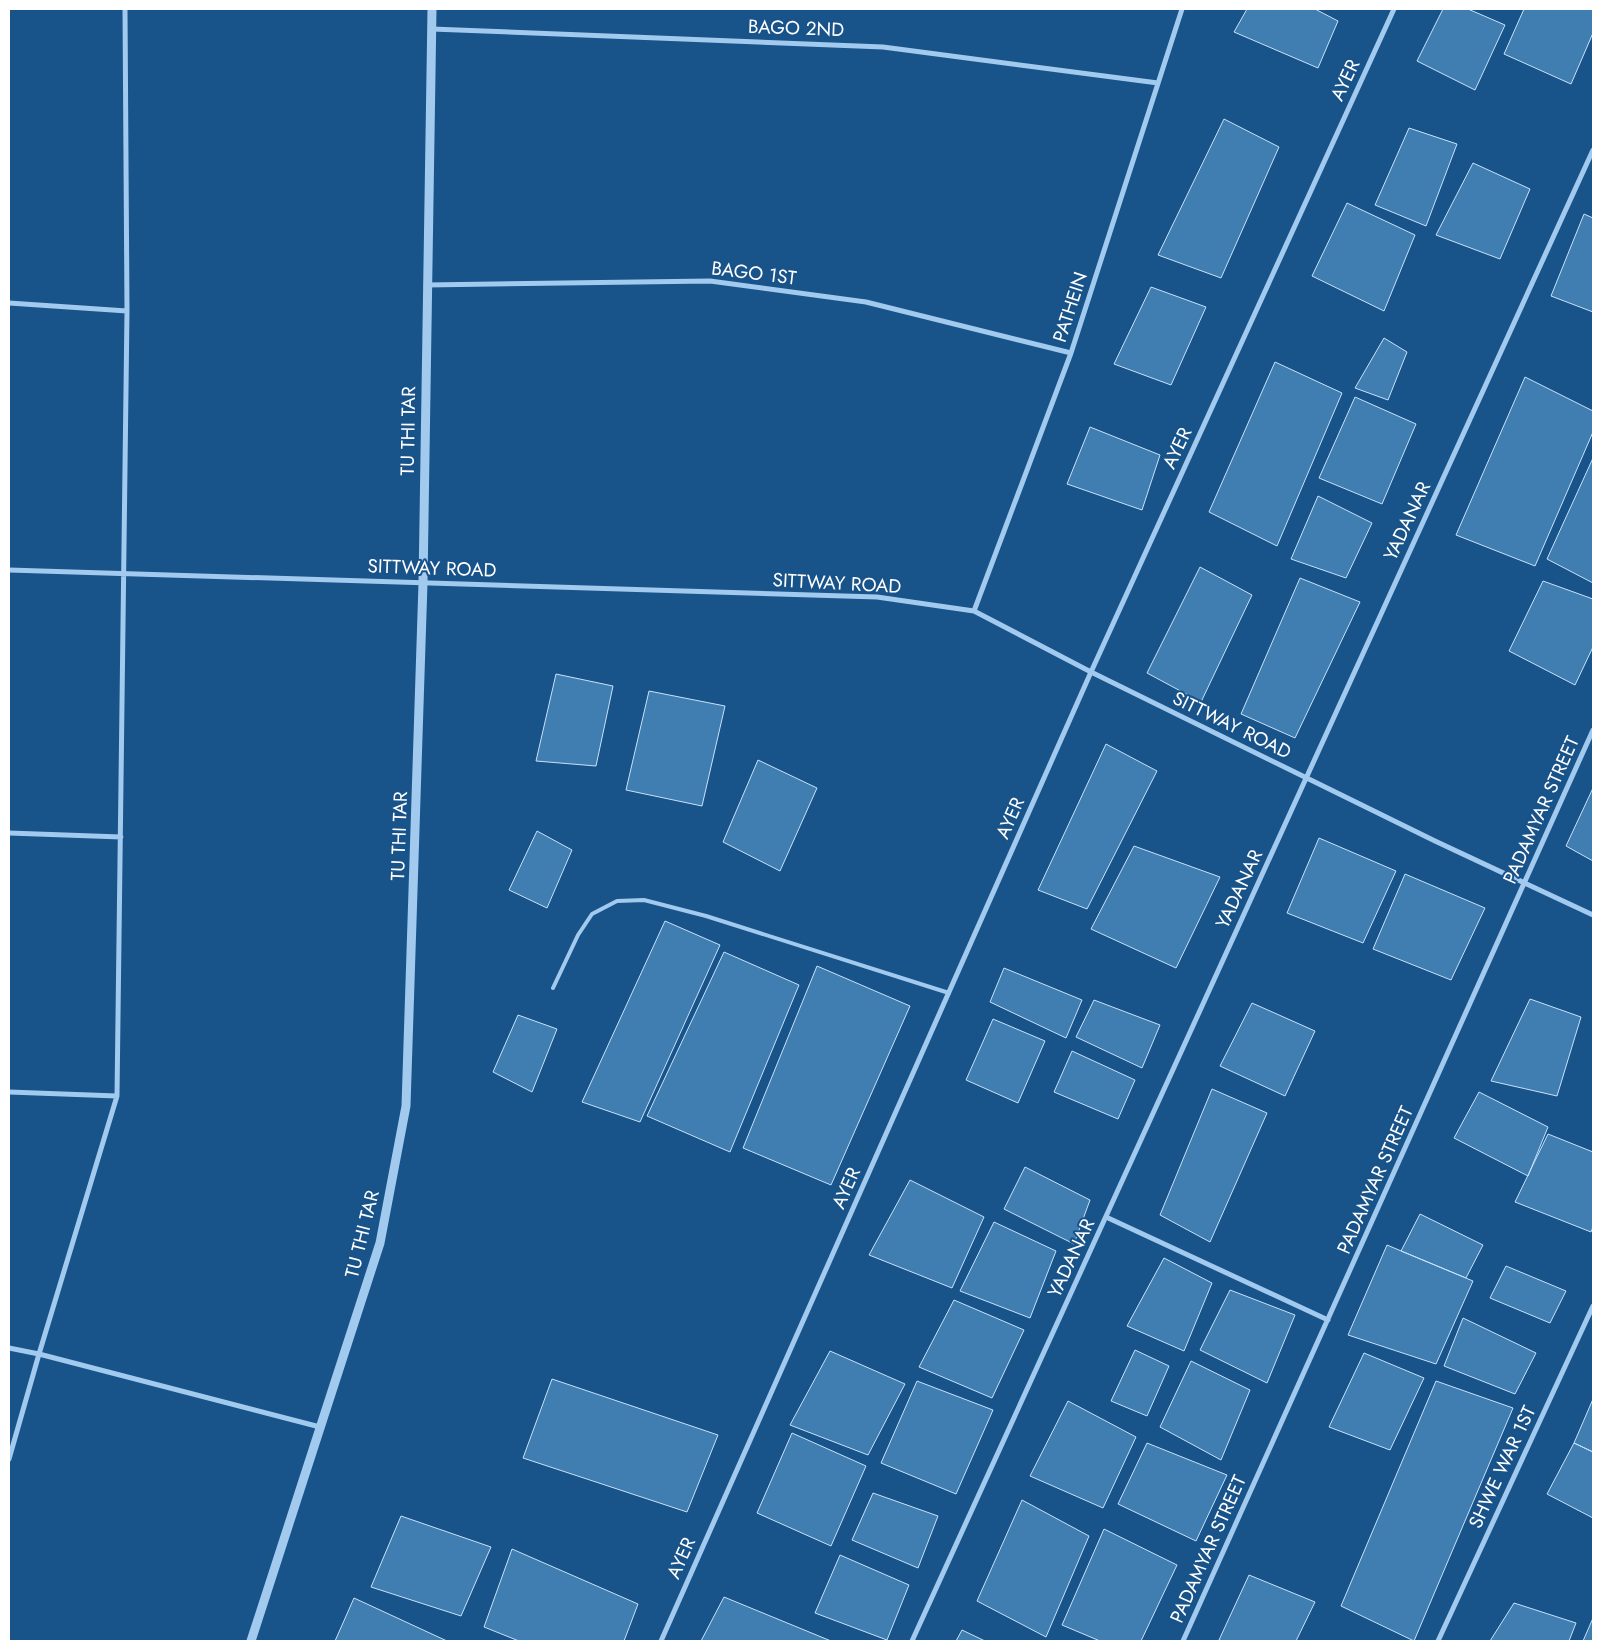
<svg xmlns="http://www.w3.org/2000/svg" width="1602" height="1650" font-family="Jost,sans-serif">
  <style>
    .building { fill: #407eb2; stroke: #c7e2fa }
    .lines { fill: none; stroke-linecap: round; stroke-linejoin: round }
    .service { stroke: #a1caee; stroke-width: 4 }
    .minor { stroke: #a1caee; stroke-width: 5 }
    .tertiary { stroke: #a1caee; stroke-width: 9 }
    .labels { text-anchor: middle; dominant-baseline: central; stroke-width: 4; stroke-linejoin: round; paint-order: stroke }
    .street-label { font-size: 19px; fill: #fff; stroke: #18538a }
  </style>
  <rect width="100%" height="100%" fill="#18538a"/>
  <path class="building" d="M1247 9H1315L1338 21 1318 68 1234 32Z
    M1443 9H1468L1505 25 1475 90 1417 61Z
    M1524 9H1593V33L1571 84 1504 54Z
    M1224 119 1279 147 1221 278 1158 255Z
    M1409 128 1457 144 1426 226 1375 205Z
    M1473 163 1530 189 1500 259 1436 235Z
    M1347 203 1415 235 1384 311 1312 276Z
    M1584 214 1593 218V312L1551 296Z
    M1151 287 1206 307 1171 385 1114 364Z
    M1384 338 1407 352 1388 400 1355 388Z
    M1275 362 1342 393 1277 546 1209 512Z
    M1525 377 1593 411V432L1535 566 1456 535Z
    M1355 397 1416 424 1382 504 1319 478Z
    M1090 427 1160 455 1142 510 1067 484Z
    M1593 458V583L1547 559Z
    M1318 496 1372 523 1346 578 1291 559Z
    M1200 567 1252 595 1201 702 1147 673Z
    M1300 578 1360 602 1295 738 1241 714Z
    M1543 581 1593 599V647L1575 685 1509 651Z
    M556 674 613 686 596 766 536 761Z
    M649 691 725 706 702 806 626 790Z
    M1106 744 1157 771 1087 909 1038 890Z
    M758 760 817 788 780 871 723 842Z
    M1593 788V861L1566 846Z
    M537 831 572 850 547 908 509 890Z
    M1319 838 1396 871 1363 943 1287 913Z
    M1134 846 1220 877 1176 968 1091 929Z
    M1405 874 1485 908 1451 980 1373 949Z
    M665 921 720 945 640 1122 582 1102Z
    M724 952 799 985 730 1152 647 1116Z
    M817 966 910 1006 831 1185 743 1148Z
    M1004 968 1082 1000 1066 1038 990 1002Z
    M1530 999 1581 1017 1557 1096 1491 1081Z
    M1094 1000 1160 1025 1142 1068 1076 1037Z
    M1252 1003 1315 1031 1285 1096 1220 1066Z
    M518 1015 557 1029 532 1092 493 1072Z
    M993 1019 1045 1041 1018 1103 966 1080Z
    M1072 1051 1135 1080 1118 1119 1054 1092Z
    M1212 1089 1267 1113 1210 1242 1160 1215Z
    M1479 1092 1548 1127 1528 1176 1454 1138Z
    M1548 1134 1593 1152V1227L1591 1232 1515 1202Z
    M1025 1167 1090 1200 1074 1244 1004 1209Z
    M910 1180 984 1217 952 1288 869 1255Z
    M1420 1214 1483 1245 1466 1278 1401 1251Z
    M994 1222 1056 1251 1030 1318 960 1291Z
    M1387 1245 1473 1281 1436 1364 1348 1335Z
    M1164 1258 1212 1283 1184 1351 1127 1326Z
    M1506 1266 1566 1291 1550 1323 1490 1298Z
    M1230 1290 1295 1315 1267 1383 1200 1350Z
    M954 1300 1024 1330 992 1398 919 1367Z
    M1463 1318 1536 1353 1515 1394 1444 1366Z
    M1135 1350 1169 1366 1147 1416 1111 1401Z
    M830 1351 905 1384 868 1455 790 1425Z
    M1364 1353 1424 1378 1390 1450 1329 1427Z
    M1191 1361 1250 1390 1221 1460 1160 1427Z
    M552 1379 718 1435 687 1512 523 1458Z
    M917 1381 993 1410 956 1494 881 1463Z
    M1436 1381 1513 1408 1414 1641 1341 1606Z
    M1593 1399V1452L1574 1443Z
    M1068 1401 1136 1437 1103 1508 1030 1476Z
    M792 1433 866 1466 831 1546 757 1513Z
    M1147 1443 1227 1475 1196 1541 1118 1504Z
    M1574 1443 1593 1452V1518L1547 1494Z
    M873 1493 938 1516 918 1568 852 1540Z
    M1022 1500 1089 1536 1046 1637 977 1601Z
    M401 1516 491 1547 461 1616 371 1587Z
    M1104 1529 1177 1565 1141 1641H1100L1062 1625Z
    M512 1549 638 1604 624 1641H519L484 1627Z
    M840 1555 909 1585 887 1640 815 1613Z
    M1249 1575 1315 1602 1296 1641H1223L1219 1640Z
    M724 1597 831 1641H701Z
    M354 1598 447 1641H335Z
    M1514 1603 1576 1623 1569 1641H1490Z
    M1593 1618V1641H1583Z
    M962 1630 985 1641H956Z"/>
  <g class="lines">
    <path class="service" d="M553 988 578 935 592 914 617 901 644 900 706 916 949 993"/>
    <path class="minor" d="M432 29 883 47 1158 83
      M426 285 710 281 866 302 1071 353
      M9 303 127 311
      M9 570 877 597 974 611 1091 672 1435 841 1593 915
      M974 611 1071 353 1182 9
      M9 833 121 837
      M9 1092 117 1096
      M1106 1217 1328 1320
      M9 1348 39 1354 320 1427
      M9 1459 39 1354 117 1096 127 311 125 9
      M661 1641 1091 672 1394 9
      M912 1641 1593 150
      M1183 1641 1593 730
      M1438 1641 1593 1306"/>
    <path class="tertiary" d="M251 1641 380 1243 406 1106 423 583 432 9"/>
  </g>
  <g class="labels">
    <g class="street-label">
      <text transform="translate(796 28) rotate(2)">BAGO 2ND</text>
      <text transform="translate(1345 80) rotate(-65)">AYER</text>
      <text transform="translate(754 273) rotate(7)">BAGO 1ST</text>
      <text transform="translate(1070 307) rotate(-72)">PATHEIN</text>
      <text transform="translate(408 431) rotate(-89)">TU THI TAR</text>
      <text transform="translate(1177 448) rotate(-65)">AYER</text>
      <text transform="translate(1407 521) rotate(-65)">YADANAR</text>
      <text transform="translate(432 568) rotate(2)">SITTWAY ROAD</text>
      <text transform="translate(837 583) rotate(3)">SITTWAY ROAD</text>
      <text transform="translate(1232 725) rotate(26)">SITTWAY ROAD</text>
      <text transform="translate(1541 810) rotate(-66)">PADAMYAR STREET</text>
      <text transform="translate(1010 818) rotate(-66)">AYER</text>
      <text transform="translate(399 836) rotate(-88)">TU THI TAR</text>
      <text transform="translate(1239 889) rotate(-65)">YADANAR</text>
      <text transform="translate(1375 1180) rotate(-66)">PADAMYAR STREET</text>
      <text transform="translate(846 1188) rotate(-66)">AYER</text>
      <text transform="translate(362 1234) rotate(-76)">TU THI TAR</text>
      <text transform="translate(1071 1258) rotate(-65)">YADANAR</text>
      <text transform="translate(1502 1467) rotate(-65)">SHWE WAR 1ST</text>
      <text transform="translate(1208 1549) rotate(-66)">PADAMYAR STREET</text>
      <text transform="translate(681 1558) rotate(-66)">AYER</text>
    </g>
  </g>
  <rect width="1602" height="1650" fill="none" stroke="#ffffff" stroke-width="20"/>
</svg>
